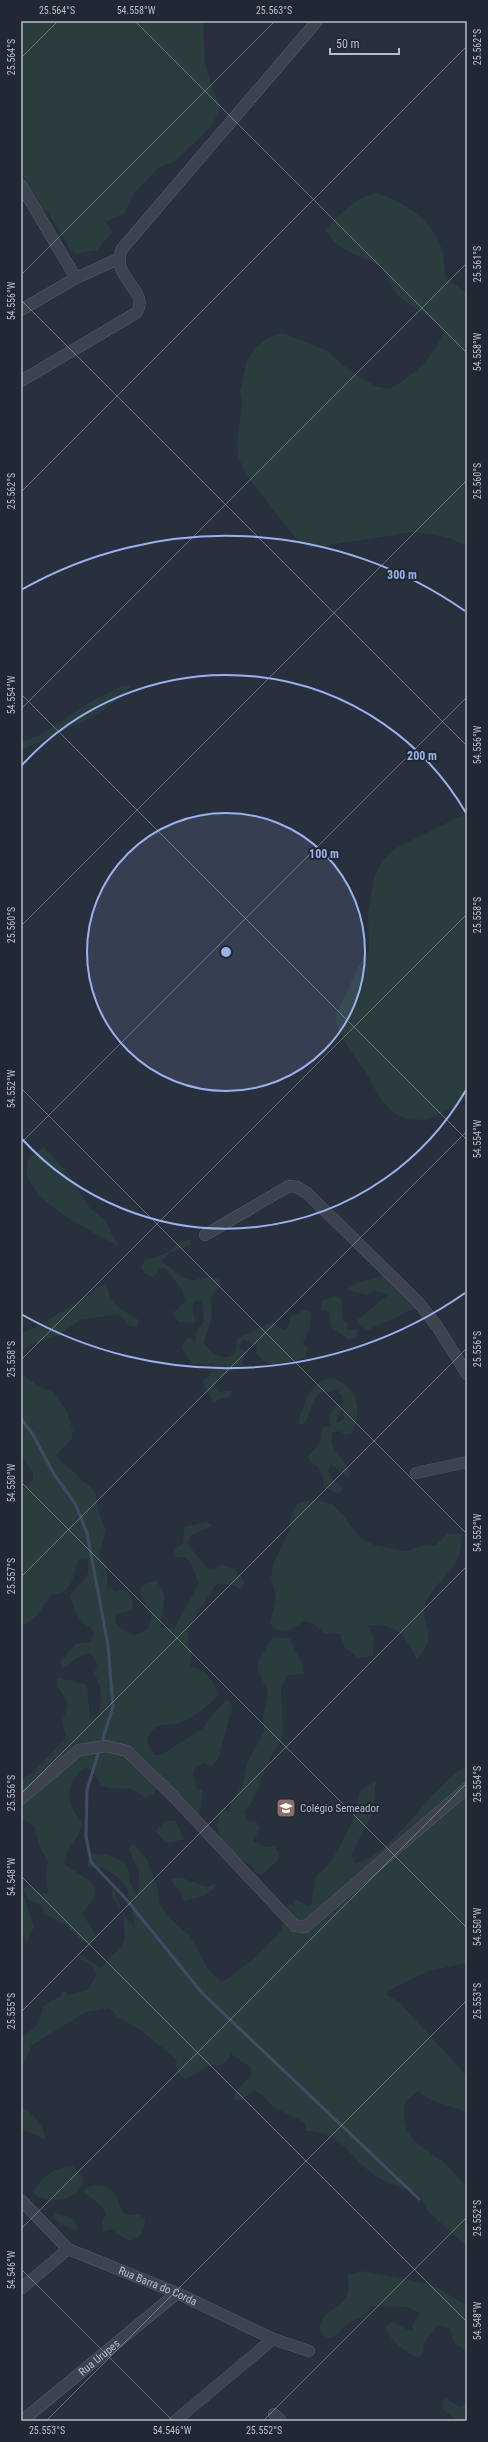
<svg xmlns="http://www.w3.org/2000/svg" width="488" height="2442" font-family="'Roboto Condensed',sans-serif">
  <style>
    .green { fill: #2b3c3f }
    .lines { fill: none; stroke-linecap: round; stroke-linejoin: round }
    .stream { stroke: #404c64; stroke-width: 3 }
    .minor-casing { stroke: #575d68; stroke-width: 12 }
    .minor { stroke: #3c424e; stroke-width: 11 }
    .ticks { fill: none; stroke: #b8bdc8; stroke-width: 1; stroke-opacity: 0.45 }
    .ring { fill: none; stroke: #99b2ed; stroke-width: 2 }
    .labels { text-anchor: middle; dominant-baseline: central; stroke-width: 4; stroke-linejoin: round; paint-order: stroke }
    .poi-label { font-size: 11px; fill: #b8bdc8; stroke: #212733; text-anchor: start }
    .street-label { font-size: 11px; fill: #b8bdc8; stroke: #212733 }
    .centre { fill: #99b2ed; stroke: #212733; stroke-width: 2 }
    .ring-label { font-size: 12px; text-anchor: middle; font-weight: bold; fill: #99b2ed; stroke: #212733; stroke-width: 4; stroke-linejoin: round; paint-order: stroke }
    .neatline { fill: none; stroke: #b8bdc8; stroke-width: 1.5 }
    .ticks-label { font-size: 10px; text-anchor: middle; fill: #b8bdc8 }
  </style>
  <rect width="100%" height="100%" fill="#282f3d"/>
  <path class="green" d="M203 21 205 62 212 88 221 107 211 127 175 161 158 168 134 193 125 213 106 222 113 232 97 250 76 254 71 251 48 212 43 210 22 174 23 170 21 166V22Z
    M377 193C403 202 432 219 441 247 444 256 444 268 446 278L467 293V546L446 537 413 532 311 548 297 540 247 476 238 457 237 442 242 405 240 390 247 360 256 347 269 337 283 333 326 350 349 370 375 386 390 389C413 374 435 359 443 331 429 311 410 309 396 293 388 285 390 273 378 265 354 251 343 256 325 230 341 213 354 198 377 193Z
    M122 686H131C110 715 52 734 21 751L22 742 38 736 97 698Z
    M467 813V1097C439 1119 407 1134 382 1100 374 1090 370 1078 363 1068 349 1049 342 1041 335 1018L358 967 369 950 368 913 374 877 382 861 394 849Z
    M44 1147 64 1169 90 1208 105 1220 118 1245C93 1233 33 1203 27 1174 26 1170 28 1163 28 1158Z
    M190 1240 191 1245 169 1253 162 1261C165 1265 170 1267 174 1271 199 1291 196 1271 219 1279L222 1285C204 1301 214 1301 211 1319 209 1328 205 1335 204 1344 212 1352 217 1358 229 1357L235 1353 238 1338 272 1322 285 1330 289 1324 290 1317 304 1310 311 1312 310 1328 303 1342 307 1348 305 1357C300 1360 296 1360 290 1361 270 1366 273 1369 256 1354L257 1346 249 1341 242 1340 239 1347 245 1351C243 1377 225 1366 215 1384L218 1392 233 1390 229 1397 213 1402 202 1381C210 1377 213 1373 213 1364H192L182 1348 184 1341 188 1338 195 1341 197 1330 204 1321 202 1302 196 1300C190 1306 193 1312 195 1319L193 1323 178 1322 171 1310 174 1312 185 1301 182 1290 165 1268H161L153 1277 145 1274 141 1267 145 1260 167 1253 180 1242Z
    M380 1277H389L416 1308 368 1330 361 1327 357 1320 388 1295 374 1290 368 1295 346 1290 358 1282Z
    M105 1283C109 1289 108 1292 110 1298 115 1306 131 1316 139 1320L137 1327 129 1326 119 1314 80 1320 59 1335 33 1344 21 1352V1335L74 1305Z
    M336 1296 342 1301V1318L348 1323 347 1330 359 1329 357 1336 349 1340 331 1327 329 1312 321 1309V1301Z
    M21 1373 38 1386 53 1392 67 1411 73 1431 72 1439 56 1455C63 1467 76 1470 82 1481L90 1485 96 1494 98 1510 106 1530 99 1555 106 1564 108 1590 110 1586 115 1592 123 1589C132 1593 133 1601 133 1610L117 1614 115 1622 120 1628 134 1635 148 1629 152 1615 140 1594 142 1586 149 1582 157 1581 165 1596 160 1627 174 1629 199 1583 190 1562 184 1557H176L174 1550 183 1543 184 1527 207 1522 213 1526 191 1535 187 1543 206 1567 213 1569 221 1565C233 1567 240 1571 245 1583L240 1590 234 1585 218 1584 215 1586 188 1629V1645L192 1651 190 1667C205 1667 217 1683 217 1696 207 1707 195 1716 182 1722 165 1728 154 1719 147 1741L154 1755H161L203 1728 216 1710 227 1700 233 1705 218 1760 211 1766 204 1763 196 1766 193 1773 196 1788 203 1790 200 1813 195 1819 158 1787 153 1794 146 1798 132 1789 108 1788 101 1785 93 1772 86 1767C65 1781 64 1805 82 1821 83 1836 66 1847 64 1863 84 1881 113 1882 82 1913L95 1933 96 1940 89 1943 81 1941 66 1925 44 1914 42 1905 27 1899 23 1889 29 1885 41 1894 48 1892 46 1876 48 1861 40 1848 34 1826 21 1818V1780L33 1773 66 1737 62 1722 67 1707 66 1700 57 1686V1677L87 1685 90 1718 97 1717C104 1701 102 1688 94 1673L97 1666 95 1659 89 1653C77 1655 72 1664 61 1669V1661L75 1644 90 1642 94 1635 91 1628C78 1622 75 1610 70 1597 77 1580 93 1583 87 1558L79 1559C71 1573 77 1592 53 1594 43 1603 37 1623 21 1625V1490L33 1480V1472L21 1455Z
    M331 1378C358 1386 362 1409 353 1433L346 1435 339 1431 332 1433C329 1455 345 1456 351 1472L349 1479 331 1464 328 1471 331 1478 343 1488 340 1494 325 1488C322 1477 323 1467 311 1463L308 1456 320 1443 322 1428 330 1425 329 1416 338 1403 343 1409 338 1415 337 1423 344 1419 342 1395 336 1390 320 1393C309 1403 312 1414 303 1425L298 1423C305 1404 308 1382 331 1378Z
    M315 1500 332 1504 343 1515 361 1539 375 1545 406 1551 421 1546 436 1545 447 1534H462C462 1571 443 1572 427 1600 417 1618 435 1631 426 1647 424 1651 420 1655 417 1659 402 1634 401 1625 368 1625L374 1639 373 1656 358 1658 345 1648 340 1634 324 1633 312 1623 304 1621C293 1629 281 1637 270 1624L276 1595 271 1579 273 1564 289 1530 291 1515 299 1502Z
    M274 1637 289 1638 303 1665 304 1674 289 1675 281 1688 283 1735C280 1746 272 1752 268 1762 260 1779 257 1798 244 1812L249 1822 256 1821 260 1828 253 1841 266 1847 274 1846 279 1852V1859L262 1875 255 1872 252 1865 238 1859 229 1846 220 1837 217 1826 221 1809 229 1812 231 1803 243 1784 248 1761 264 1732 263 1717 268 1692 258 1671V1662L269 1642Z
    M467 1766V1963L429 1971 399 1985 386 1994 400 2003 467 2076V2112L431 2100 418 2091 405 2102C400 2138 417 2142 443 2162 452 2169 458 2180 467 2186V2247L428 2211 419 2194C406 2188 390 2185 379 2178 349 2160 345 2132 306 2131L304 2122 273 2107 262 2095 254 2090 241 2100H233L235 2093 251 2075 250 2067 231 2054C220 2073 217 2061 204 2068 196 2072 194 2077 185 2079L178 2073 176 2059 139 2029 117 2017 110 2008 86 2012 32 2045 25 2061 21 2065V2039L39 2023 43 2007 52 2000 48 2002 60 1997 64 1990 68 1995 87 1990 96 1976C97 1963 79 1963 76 1952L101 1968 123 1944 125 1936 123 1914 111 1894 114 1887C115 1899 125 1920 135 1926 130 1907 133 1886 113 1874 110 1872 106 1868 102 1868 97 1867 92 1868 87 1867L89 1859 94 1854C104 1854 125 1857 128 1869 130 1879 129 1887 138 1895L139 1871 129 1850 132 1843 147 1859 158 1889 159 1904 173 1921 191 1937 209 1971 221 1981 226 1980 256 1957 281 1931 287 1906 294 1903 296 1899 307 1906 311 1905 316 1876 329 1864 339 1848 353 1819 360 1791 375 1781V1796L372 1814 351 1855 354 1863C389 1861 433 1782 467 1766Z
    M167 1820 176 1821 184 1839 170 1843 163 1840 155 1831Z
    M180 1877 206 1887 213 1884 217 1886 204 1896 184 1901 180 1891 172 1882V1879Z
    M21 1895 24 1897 34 1927 27 1942 21 1934Z
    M21 2107C33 2113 44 2125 45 2139L21 2129Z
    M73 2166 83 2178C83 2201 51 2204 35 2195L33 2192C41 2177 56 2166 73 2166Z
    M95 2185C119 2187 115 2197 124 2214L139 2215 145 2218C145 2231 142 2238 129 2241L110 2229 103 2232 102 2221 106 2214 103 2207 83 2192 88 2187Z
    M55 2213C64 2215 76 2218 78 2228L75 2231 59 2223 54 2217Z
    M362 2271 424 2283 438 2288 467 2306V2352L454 2343 450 2328 437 2325 423 2344 424 2352 418 2358C406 2353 388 2339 385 2326L392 2322 413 2332 412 2325 420 2313 406 2307 373 2306 362 2317 348 2323 336 2336 328 2338 321 2334C314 2311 343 2311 348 2292 349 2287 348 2280 348 2275Z
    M467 2394V2421H457L443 2409 442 2401 446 2398 459 2407 465 2404Z"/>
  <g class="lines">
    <path class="stream" d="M21 1419 32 1433 54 1474 76 1505 87 1533 108 1645 113 1707 103 1738
      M98 1754 87 1790 86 1836 91 1862 126 1899 202 1993 419 2199"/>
    <defs>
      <g id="minor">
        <path d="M21 185 76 278"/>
        <path d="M21 310 76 278 118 259"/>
        <path d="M21 381 136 313C152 291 109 278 122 249L317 21"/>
        <path d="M205 1235 289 1186 297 1187 307 1193 418 1302 437 1326 467 1374"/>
        <path d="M416 1473 467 1462"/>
        <path d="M21 1799 79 1750 106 1746 127 1751 173 1796 295 1926 305 1927 467 1788"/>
        <path id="s1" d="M21 2200 68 2249 177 2293 273 2339 309 2351"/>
        <path d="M21 2289 68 2249"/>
        <path d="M274 2414 281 2421"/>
        <path id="s2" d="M22 2421 177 2293"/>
        <path d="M175 2421 273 2339"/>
      </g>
    </defs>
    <use href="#minor" class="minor-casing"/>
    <use href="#minor" class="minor"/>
  </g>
  <path class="ticks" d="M135 21 467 353M21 58 58 21M21 275 275 21M21 300 467 746M21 492 467 46M21 694 467 1140M21 709 467 263M21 926 467 480M21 1088 467 1534M21 1143 467 697M21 1360 467 914M21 1482 467 1928M21 1577 467 1131M21 1794 467 1348M21 1876 467 2322M21 2012 467 1566M21 2229 467 1783M21 2269 173 2421M46 2421 467 2000M263 2421 467 2217"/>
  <circle cx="226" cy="952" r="139" fill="#99b2ed" fill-opacity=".12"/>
  <g class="ring">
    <circle cx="226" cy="952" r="139"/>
    <path d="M466 1090A277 277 0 0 1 22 1139M22 765A277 277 0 0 1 466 813"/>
    <path d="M465 1293A416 416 0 0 1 21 1314M21 590A416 416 0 0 1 465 611"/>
  </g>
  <defs>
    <symbol id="school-square" viewBox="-11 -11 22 22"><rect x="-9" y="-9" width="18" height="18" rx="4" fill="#8d6e63" stroke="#212733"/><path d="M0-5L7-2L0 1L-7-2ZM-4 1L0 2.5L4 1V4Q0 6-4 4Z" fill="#fff"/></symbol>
  </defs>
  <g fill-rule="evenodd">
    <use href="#school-square" x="275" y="1797" width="22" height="22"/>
  </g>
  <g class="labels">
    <g class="poi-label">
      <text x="300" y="1808">Colégio Semeador</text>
    </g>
    <g class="street-label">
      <text stroke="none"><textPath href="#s1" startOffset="165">Rua Barra do Corda</textPath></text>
      <text stroke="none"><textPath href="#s2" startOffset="100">Rua Urupes</textPath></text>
    </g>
  </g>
  <circle cx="226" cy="952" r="6" class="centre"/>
  <g class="ring-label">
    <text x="402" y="579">300 m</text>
    <text x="422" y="760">200 m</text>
    <text x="324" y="858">100 m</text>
  </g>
  <rect width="488" height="2442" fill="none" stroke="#212733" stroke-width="44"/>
  <path d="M330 48v6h69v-6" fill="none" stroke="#b8bdc8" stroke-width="2"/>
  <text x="336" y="48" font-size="12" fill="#b8bdc8" stroke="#212733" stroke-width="3" paint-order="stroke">50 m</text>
  <rect x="22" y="22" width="444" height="2398" class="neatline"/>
  <g class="ticks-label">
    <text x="57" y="14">25.564°S</text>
    <text x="136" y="14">54.558°W</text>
    <text x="274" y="14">25.563°S</text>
    <text transform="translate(477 47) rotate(-90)" y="4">25.562°S</text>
    <text transform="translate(11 57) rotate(-90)" y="4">25.564°S</text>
    <text transform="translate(477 264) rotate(-90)" y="4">25.561°S</text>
    <text transform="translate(11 301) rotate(-90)" y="4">54.556°W</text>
    <text transform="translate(477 352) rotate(-90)" y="4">54.558°W</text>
    <text transform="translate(477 481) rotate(-90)" y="4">25.560°S</text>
    <text transform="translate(11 491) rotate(-90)" y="4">25.562°S</text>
    <text transform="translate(11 695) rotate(-90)" y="4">54.554°W</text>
    <text transform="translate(477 745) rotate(-90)" y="4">54.556°W</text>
    <text transform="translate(477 915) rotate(-90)" y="4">25.558°S</text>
    <text transform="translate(11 925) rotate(-90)" y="4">25.560°S</text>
    <text transform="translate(11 1089) rotate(-90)" y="4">54.552°W</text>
    <text transform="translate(477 1139) rotate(-90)" y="4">54.554°W</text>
    <text transform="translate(477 1349) rotate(-90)" y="4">25.556°S</text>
    <text transform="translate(11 1359) rotate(-90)" y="4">25.558°S</text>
    <text transform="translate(11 1483) rotate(-90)" y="4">54.550°W</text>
    <text transform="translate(477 1533) rotate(-90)" y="4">54.552°W</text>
    <text transform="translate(11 1576) rotate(-90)" y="4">25.557°S</text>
    <text transform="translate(477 1784) rotate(-90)" y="4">25.554°S</text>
    <text transform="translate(11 1793) rotate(-90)" y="4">25.556°S</text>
    <text transform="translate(11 1877) rotate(-90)" y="4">54.548°W</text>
    <text transform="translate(477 1927) rotate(-90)" y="4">54.550°W</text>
    <text transform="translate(477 2001) rotate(-90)" y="4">25.553°S</text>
    <text transform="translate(11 2011) rotate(-90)" y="4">25.555°S</text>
    <text transform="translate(477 2218) rotate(-90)" y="4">25.552°S</text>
    <text transform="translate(11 2270) rotate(-90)" y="4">54.546°W</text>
    <text transform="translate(477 2321) rotate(-90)" y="4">54.548°W</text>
    <text x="47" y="2434">25.553°S</text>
    <text x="172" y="2434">54.546°W</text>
    <text x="264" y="2434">25.552°S</text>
  </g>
</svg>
